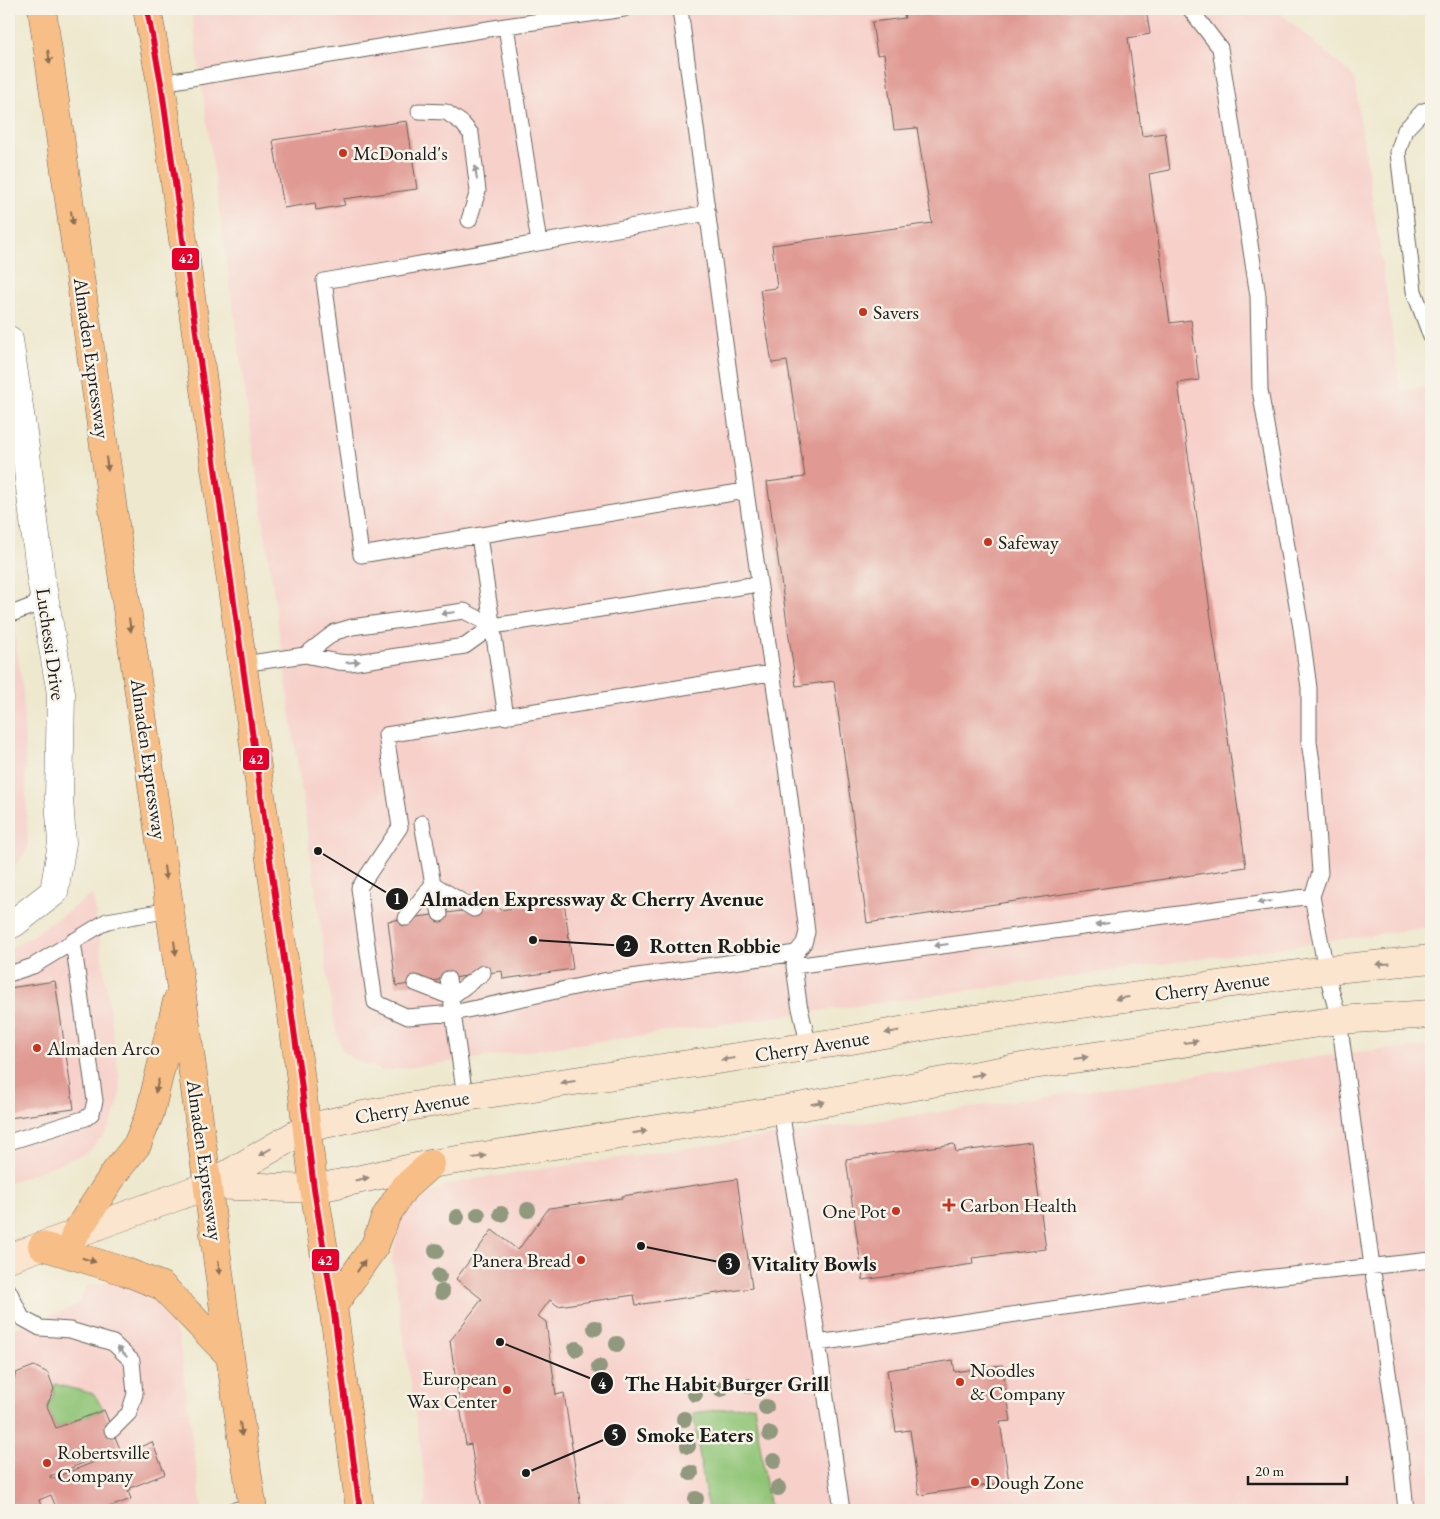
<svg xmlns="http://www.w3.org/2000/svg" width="1440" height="1519" font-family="'EB Garamond',serif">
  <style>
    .built { fill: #f7d0ca }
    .green { fill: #8fc476; stroke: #567049 }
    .building { fill: #e09993 }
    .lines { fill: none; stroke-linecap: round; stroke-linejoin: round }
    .lane-casing { stroke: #66635a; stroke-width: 17 }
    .street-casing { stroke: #66635a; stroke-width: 29 }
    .secondary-casing { stroke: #66635a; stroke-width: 29 }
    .primary-casing { stroke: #66635a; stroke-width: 29 }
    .lane { stroke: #fff; stroke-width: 15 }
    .street { stroke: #fff; stroke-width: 28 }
    .secondary { stroke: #fce5cf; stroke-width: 28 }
    .primary { stroke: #f7be87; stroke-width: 28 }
    .bus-1-casing { stroke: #f7f3e8; stroke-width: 10 }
    .bus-1 { stroke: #e4002b; stroke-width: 6 }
    .tree { fill: #90987e }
    .oneway { fill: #8a6d52 }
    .oneway2 { fill: #999 }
    .oneway3 { fill: #978b7e }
    .poi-dot { fill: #c8321e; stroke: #f7f3e8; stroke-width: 2 }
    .labels { text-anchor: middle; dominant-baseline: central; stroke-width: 5; stroke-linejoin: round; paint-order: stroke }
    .poi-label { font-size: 20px; fill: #1c1c1c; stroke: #f7f3e8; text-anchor: start }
    .street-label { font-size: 20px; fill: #1c1c1c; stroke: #f7f3e8 }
    .leader { fill: none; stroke: #1c1c1c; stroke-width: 2 }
    .callout-dot { fill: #1c1c1c; stroke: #f7f3e8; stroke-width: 2 }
    .mark-label { font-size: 15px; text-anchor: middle; font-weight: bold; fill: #fff }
    .callout-label { font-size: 21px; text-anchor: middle; font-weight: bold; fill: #1c1c1c; stroke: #f7f3e8; stroke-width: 5; stroke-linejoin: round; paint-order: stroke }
    .line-badge { stroke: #f7f3e8; stroke-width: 2 }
    .badge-label { font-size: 14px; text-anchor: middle; font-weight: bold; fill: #fff }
  </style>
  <rect width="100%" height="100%" fill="#f7f3e8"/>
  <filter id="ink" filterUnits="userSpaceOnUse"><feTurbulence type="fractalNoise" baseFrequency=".02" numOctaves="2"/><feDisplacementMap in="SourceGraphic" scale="10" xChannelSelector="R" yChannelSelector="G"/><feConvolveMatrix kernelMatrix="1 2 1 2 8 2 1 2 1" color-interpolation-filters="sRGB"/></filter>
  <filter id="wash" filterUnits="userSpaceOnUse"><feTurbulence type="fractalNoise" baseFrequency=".0096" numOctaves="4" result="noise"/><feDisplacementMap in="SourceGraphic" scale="20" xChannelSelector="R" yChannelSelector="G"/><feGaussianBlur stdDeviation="1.12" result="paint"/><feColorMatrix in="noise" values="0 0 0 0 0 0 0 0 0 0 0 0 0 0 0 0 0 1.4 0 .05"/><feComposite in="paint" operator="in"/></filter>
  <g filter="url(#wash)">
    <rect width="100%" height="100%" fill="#eee8ce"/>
    <path class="built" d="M191 9H1276L1354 77 1401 390 1431 386V927L383 1071 352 1059 342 1049 335 1028Z
      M9 595 23 691 28 849 9 875Z
      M93 894 121 1089 116 1112 106 1133 86 1153 9 1183V948L21 943Z
      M1431 1046V1510H424L426 1486 392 1259 399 1223 417 1199 446 1185 481 1178 1353 1052Z
      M115 1281 157 1298 179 1338 202 1510H9V1331L77 1305 87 1286Z"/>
    <path class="green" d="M55 1384 94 1394 104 1410 56 1428 47 1406 53 1397Z
      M754 1405 770 1510H708L693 1413Z"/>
    <g id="blocks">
      <path class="building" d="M903 9H1146L1150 34 1128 38 1142 136 1165 133 1170 170 1149 174 1170 323 1191 320 1199 380 1178 383 1246 867 867 923 834 681 796 686 767 482 805 477 787 361 772 363 760 290 777 288 772 245 932 223 917 128 894 130 884 54 877 55 872 22 905 18Z
        M407 121 417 189 343 199 345 205 316 210 315 203 284 208 273 140Z
        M564 901 573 969 503 979 502 971 396 986 388 921 499 906 500 910Z
        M55 981 74 1109 9 1118V988Z
        M1031 1142 1046 1249 972 1258 973 1264 863 1280 846 1159 954 1144 956 1152Z
        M737 1179 752 1288 636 1305 634 1295 558 1306 550 1300 538 1316 546 1322 556 1395 564 1393 581 1508 566 1510H522L521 1505 481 1510 471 1444 466 1445 450 1341 482 1299 456 1279 492 1230 518 1250 549 1208 622 1198V1196Z
        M953 1360 955 1372 1002 1365 1011 1421 1000 1422 1009 1482 919 1495 910 1430 896 1432 887 1370Z
        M34 1366 48 1373 54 1389 47 1406 56 1428 104 1410 120 1449 50 1476 51 1479 117 1453 118 1456 152 1442 165 1474 130 1488 131 1490 128 1491 131 1499 102 1510H57L51 1495 39 1500 41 1506 31 1510H9V1381L11 1387 16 1373Z"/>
    </g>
  </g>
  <g filter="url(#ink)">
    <use href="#blocks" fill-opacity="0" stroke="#66635a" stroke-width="1"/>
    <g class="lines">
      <defs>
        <path id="lane" d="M680 9 732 395 786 767 807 932 804 943 796 953 794 966 799 1004 809 1047
          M1190 9 1220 48 1258 296 1260 390 1301 628 1309 688V742L1313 769 1320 873 1312 896 1326 970 1339 1020 1372 1266 1400 1452 1406 1510
          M506 26 539 243
          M161 83 506 26 624 9
          M1431 109 1423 111 1405 130 1398 152 1414 291 1431 337
          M419 111 446 112 462 123 471 134 478 191 469 220
          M708 213 324 281 361 555 745 491
          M479 536 506 717
          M9 615 45 601
          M305 655 335 632 352 627 464 611 493 626
          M243 664 305 655 338 662 350 663 465 646 493 626 758 584
          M433 884 474 909
          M433 884 440 914
          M406 918 433 884 422 823
          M794 966 1312 896
          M9 974 33 966 107 921 170 910
          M448 979 451 997 483 973
          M415 983 451 997 453 1013 408 1017 375 1002 359 888 400 827 386 735 771 673
          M465 1097 453 1013 603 981 796 953
          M781 1110 814 1314 842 1510
          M9 1142 86 1118 92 1113 95 1101 73 941
          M9 1291 22 1318 40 1328 70 1330 113 1343 132 1361 135 1394 129 1413 112 1430
          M818 1343 1264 1278 1431 1260
          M233 1510 252 1508"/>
        <path id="street" d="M9 340 26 454 41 579 61 693 59 798 62 843 54 892 14 923 9 925"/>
        <path id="secondary" d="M209 1185 314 1189 431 1164 781 1110 1033 1065 1339 1020 1431 1014
          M9 1258 209 1185 307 1128 368 1114 465 1097 846 1041 938 1024 1326 970 1431 959"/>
        <path id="primary" d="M42 9 193 1074 230 1356 253 1510
          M147 9 161 83 300 1073 314 1189 333 1306 360 1510
          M75 1234 116 1171 137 1145 150 1113 177 1001
          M42 1246 124 1271 162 1286 230 1356
          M333 1306 375 1245 386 1216 404 1188 431 1164"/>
      </defs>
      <use href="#lane" class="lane-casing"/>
      <use href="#street" class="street-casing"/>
      <use href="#secondary" class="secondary-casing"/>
      <use href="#primary" class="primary-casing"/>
      <use href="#lane" class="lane"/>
      <use href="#street" class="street"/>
      <use href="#secondary" class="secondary"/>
      <use href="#primary" class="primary"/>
      <defs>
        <path id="bus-1" d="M147 9 161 83 300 1073 314 1189 333 1306 360 1510"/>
      </defs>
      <use href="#bus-1" class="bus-1-casing"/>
      <use href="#bus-1" class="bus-1"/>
    </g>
    <g class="tree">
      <circle cx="528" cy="1210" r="8"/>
      <circle cx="501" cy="1214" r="8"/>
      <circle cx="478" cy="1215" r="8"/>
      <circle cx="457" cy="1217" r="8"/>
      <circle cx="436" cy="1251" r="8"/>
      <circle cx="439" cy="1276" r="8"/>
      <circle cx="442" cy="1292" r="8"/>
      <circle cx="595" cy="1328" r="8"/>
      <circle cx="617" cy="1344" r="8"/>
      <circle cx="576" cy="1349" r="8"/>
      <circle cx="599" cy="1367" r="8"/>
      <circle cx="749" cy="1386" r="8"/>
      <circle cx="721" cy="1389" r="8"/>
      <circle cx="695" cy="1394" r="8"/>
      <circle cx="766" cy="1407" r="8"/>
      <circle cx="684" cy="1419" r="8"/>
      <circle cx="770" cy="1434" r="8"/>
      <circle cx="688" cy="1446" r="8"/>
      <circle cx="774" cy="1461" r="8"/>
      <circle cx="691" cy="1473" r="8"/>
      <circle cx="778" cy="1488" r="8"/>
      <circle cx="696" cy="1499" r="8"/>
    </g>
    <defs><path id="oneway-solid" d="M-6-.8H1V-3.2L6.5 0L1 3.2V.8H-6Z" transform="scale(1.25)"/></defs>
    <g class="oneway">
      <use href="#oneway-solid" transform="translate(49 57) rotate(82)"/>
      <use href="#oneway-solid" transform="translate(72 218) rotate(82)"/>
      <use href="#oneway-solid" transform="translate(107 464) rotate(82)"/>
      <use href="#oneway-solid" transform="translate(130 625) rotate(82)"/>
      <use href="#oneway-solid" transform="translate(165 873) rotate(82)"/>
      <use href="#oneway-solid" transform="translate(175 948) rotate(82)"/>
      <use href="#oneway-solid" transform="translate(157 1086) rotate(104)"/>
      <use href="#oneway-solid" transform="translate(89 1260) rotate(17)"/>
      <use href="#oneway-solid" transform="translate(361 1266) rotate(-56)"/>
      <use href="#oneway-solid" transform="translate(219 1268) rotate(83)"/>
      <use href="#oneway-solid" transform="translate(241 1429) rotate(82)"/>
    </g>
    <g class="oneway2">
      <use href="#oneway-solid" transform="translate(476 173) rotate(-98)"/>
      <use href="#oneway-solid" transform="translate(448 613) rotate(172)"/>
      <use href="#oneway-solid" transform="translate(353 662) rotate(-5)"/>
      <use href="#oneway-solid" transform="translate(1264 902) rotate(173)"/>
      <use href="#oneway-solid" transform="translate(1102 924) rotate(173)"/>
      <use href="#oneway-solid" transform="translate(941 945) rotate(172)"/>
      <use href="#oneway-solid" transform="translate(122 1352) rotate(-136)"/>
    </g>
    <g class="oneway3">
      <use href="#oneway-solid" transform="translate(1383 964) rotate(176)"/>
      <use href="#oneway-solid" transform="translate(1122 998) rotate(172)"/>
      <use href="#oneway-solid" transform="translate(892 1032) rotate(169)"/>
      <use href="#oneway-solid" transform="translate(1191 1042) rotate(-8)"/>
      <use href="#oneway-solid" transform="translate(1081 1058) rotate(-8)"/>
      <use href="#oneway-solid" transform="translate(728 1059) rotate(172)"/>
      <use href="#oneway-solid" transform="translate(978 1075) rotate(-10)"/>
      <use href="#oneway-solid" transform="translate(568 1082) rotate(172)"/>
      <use href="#oneway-solid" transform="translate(818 1103) rotate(-10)"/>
      <use href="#oneway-solid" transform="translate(640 1132) rotate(-9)"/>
      <use href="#oneway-solid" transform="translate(265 1152) rotate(150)"/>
      <use href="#oneway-solid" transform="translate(479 1157) rotate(-9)"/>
      <use href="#oneway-solid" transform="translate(362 1179) rotate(-12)"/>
    </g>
  </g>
  <g class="poi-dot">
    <circle cx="343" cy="153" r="5"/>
    <circle cx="863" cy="312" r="5"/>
    <circle cx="988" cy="542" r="5"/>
    <circle cx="37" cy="1048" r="5"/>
    <path d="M946.5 1197.5h5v5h5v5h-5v5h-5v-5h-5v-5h5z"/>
    <circle cx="896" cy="1211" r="5"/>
    <circle cx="581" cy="1260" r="5"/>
    <circle cx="960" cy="1382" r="5"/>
    <circle cx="507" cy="1390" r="5"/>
    <circle cx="47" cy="1463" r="5"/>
    <circle cx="975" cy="1482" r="5"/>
  </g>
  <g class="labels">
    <g class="poi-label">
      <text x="353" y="153">McDonald's</text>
      <text x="873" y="312">Savers</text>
      <text x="998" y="542">Safeway</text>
      <text x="47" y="1048">Almaden Arco</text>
      <text x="960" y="1205">Carbon Health</text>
      <text x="886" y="1211" text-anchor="end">One Pot</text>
      <text x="571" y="1260" text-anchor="end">Panera Bread</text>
      <text x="970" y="1370">Noodles<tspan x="970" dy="23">&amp; Company</tspan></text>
      <text x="497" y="1378" text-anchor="end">European<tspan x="497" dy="23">Wax Center</tspan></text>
      <text x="57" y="1452">Robertsville<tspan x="57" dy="23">Company</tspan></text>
      <text x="985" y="1482">Dough Zone</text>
    </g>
    <g class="street-label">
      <text transform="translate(92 358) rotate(82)">Almaden Expressway</text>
      <text transform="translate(51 644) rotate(82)">Luchessi Drive</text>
      <text transform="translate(149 759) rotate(82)">Almaden Expressway</text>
      <text transform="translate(1212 986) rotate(-8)">Cherry Avenue</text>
      <text transform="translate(812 1046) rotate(-9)">Cherry Avenue</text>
      <text transform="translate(412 1107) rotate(-10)">Cherry Avenue</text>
      <text transform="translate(205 1160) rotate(82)">Almaden Expressway</text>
    </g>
  </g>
  <path class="leader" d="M318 851L397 899M533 940L627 946M641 1246L729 1264M500 1342L602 1383M526 1473L615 1435"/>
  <g class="callout-dot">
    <circle cx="318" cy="851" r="5"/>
    <circle cx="533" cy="940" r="5"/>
    <circle cx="641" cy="1246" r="5"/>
    <circle cx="500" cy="1342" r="5"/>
    <circle cx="526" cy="1473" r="5"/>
    <circle cx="397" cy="899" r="12"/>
    <circle cx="627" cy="946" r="12"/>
    <circle cx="729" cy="1264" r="12"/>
    <circle cx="602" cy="1383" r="12"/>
    <circle cx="615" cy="1435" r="12"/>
  </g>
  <g class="mark-label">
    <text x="397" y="904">1</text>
    <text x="627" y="951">2</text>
    <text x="729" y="1269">3</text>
    <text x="602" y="1389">4</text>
    <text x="615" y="1440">5</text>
  </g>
  <g class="callout-label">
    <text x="592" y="906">Almaden Expressway &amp; Cherry Avenue</text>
    <text x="715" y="953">Rotten Robbie</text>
    <text x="814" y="1271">Vitality Bowls</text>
    <text x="727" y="1391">The Habit Burger Grill</text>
    <text x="695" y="1442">Smoke Eaters</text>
  </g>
  <g class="line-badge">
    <rect x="171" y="247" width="29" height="24" rx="5" fill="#e4002b"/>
    <rect x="242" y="747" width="28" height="24" rx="5" fill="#e4002b"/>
    <rect x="311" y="1248" width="29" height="24" rx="5" fill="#e4002b"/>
  </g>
  <g class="badge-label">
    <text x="186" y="263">42</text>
    <text x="256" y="764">42</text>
    <text x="325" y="1265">42</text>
  </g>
  <rect width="1440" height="1519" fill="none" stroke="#f7f3e8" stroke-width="30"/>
  <path d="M1248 1476v8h99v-8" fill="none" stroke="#1c1c1c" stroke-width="2.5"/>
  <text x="1255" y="1476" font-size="15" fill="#1c1c1c" stroke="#f7f3e8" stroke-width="4" paint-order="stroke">20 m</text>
</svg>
